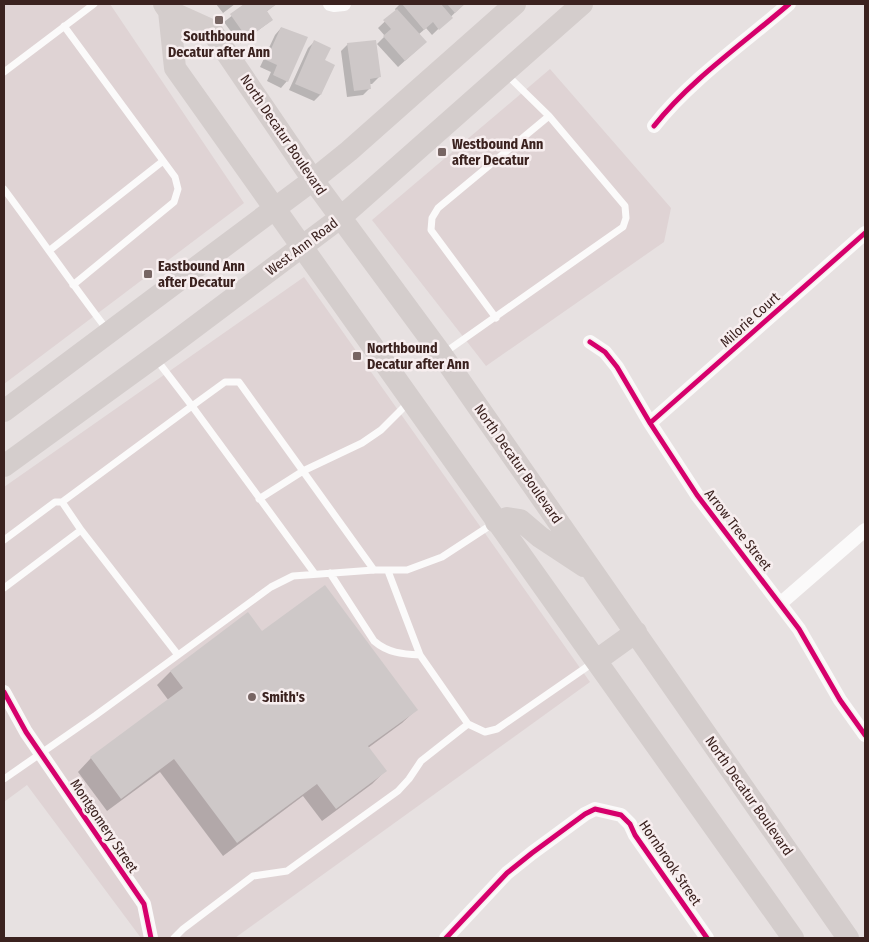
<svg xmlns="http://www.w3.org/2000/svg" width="869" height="942" font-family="'Fira Sans Condensed',sans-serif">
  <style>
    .built { fill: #dfd3d4 }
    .shadow { fill: #0003 }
    .building { fill: #cec8c8 }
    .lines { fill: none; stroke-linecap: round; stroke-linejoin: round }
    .service { stroke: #fbfafa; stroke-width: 7 }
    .minor { stroke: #fbfafa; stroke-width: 14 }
    .primary { stroke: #d4cdcc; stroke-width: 22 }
    .cycleway-casing { stroke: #f7eeef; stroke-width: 8 }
    .cycleway { stroke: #d6006c; stroke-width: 5 }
    .poi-dot { fill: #776563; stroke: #f7eeef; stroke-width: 2 }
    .labels { text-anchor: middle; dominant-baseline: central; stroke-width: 5; stroke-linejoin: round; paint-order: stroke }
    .poi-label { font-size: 14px; font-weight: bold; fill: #3b221f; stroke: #f7eeef; text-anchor: start }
    .street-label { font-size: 14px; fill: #3b221f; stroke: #f7eeef }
  </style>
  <rect width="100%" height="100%" fill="#e7e1e1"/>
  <path class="built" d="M4 4H110L244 203 4 384Z
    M550 69 671 208 664 242 486 366 372 220Z
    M304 277 590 682 235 938H141L27 785 4 802V487Z"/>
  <path class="shadow" d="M216 4H235L223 13Z
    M247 4H276L266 12 272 20 240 44 224 22Z
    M400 4H464L432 35 426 28 418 35V49L398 67 377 44 385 36 378 28 396 11 395 9Z
    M281 28 287 81 281 88 267 81 271 72 260 67 275 35Z
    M314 42 324 61 333 65 320 95 314 101 289 90 308 48Z
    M348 44 379 77 372 84H369L370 88 363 95 347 97 341 51Z
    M248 614 262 633 416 710 402 723 368 748 385 771 372 784 322 821 303 796 223 856 160 772 107 811 78 772 91 758 169 701 157 685 170 672Z"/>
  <path class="building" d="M244 4H277L267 11 273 20 247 38 230 14Z
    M402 4H441L453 18 439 30 433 22 424 30Z
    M447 4H465L455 13Z
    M397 9 427 42 405 61 383 36 391 29 383 20Z
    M281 27 308 37 288 82 273 75 277 65 266 60Z
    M314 40 331 48 325 60 335 65 321 95 295 84Z
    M376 40 381 77 370 79 371 89 354 91 347 43Z
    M325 585 418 710 368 746 387 771 336 809 317 784 237 843 174 759 121 799 90 757 183 688 170 671 248 612 262 631Z"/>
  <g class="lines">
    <path class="service" d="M64 26 175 177 178 189 174 202 73 285
      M4 72 94 4
      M4 189C39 236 72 284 108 331
      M50 250 163 161
      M496 318 431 230 432 218 438 208 549 116
      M444 353 623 227 626 218 625 206 549 116 507 75
      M156 359 192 406 225 382H239L374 570
      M259 499 303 471 362 443 381 430 408 403
      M81 530 178 655
      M4 540 55 502H62L192 406 315 574
      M388 571 420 655 468 724
      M330 573 374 641C388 653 402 654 420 655
      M4 588 81 530 62 502
      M4 779 96 715 271 587 293 576 374 570H407L442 557 494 523
      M174 938 183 929 253 876 287 871 398 791 409 779 421 761 468 724 485 732 497 729 594 662"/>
    <path class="minor" d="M330 4 334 5 344 4
      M654 126C690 80 745 42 789 4
      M590 342 605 352 617 367 650 423 697 495 799 629 840 700 865 735
      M650 423 865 233
      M781 603 865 530
      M4 692 26 732 144 904 151 938
      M446 938 507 873 532 853 585 814 595 809 621 815 630 824 635 835 707 938"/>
    <path class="primary" d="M164 4 169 11 175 68 793 938
      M169 11 211 30 313 180 442 355 848 938
      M4 411 313 180 349 151 515 4
      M4 466 172 344 340 218 582 4
      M496 522 507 518 520 520 540 537 584 566
      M597 660 636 632"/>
    <defs>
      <path id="cycleway" d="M654 126C690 80 745 42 789 4
        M590 342 605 352 617 367 650 423 697 495 799 629 840 700 865 735
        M650 423 865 233
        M4 692 26 732 144 904 151 938
        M446 938 507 873 532 853 585 814 595 809 621 815 630 824 635 835 707 938"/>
    </defs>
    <use href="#cycleway" class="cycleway-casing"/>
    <use href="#cycleway" class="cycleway"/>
  </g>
  <g class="poi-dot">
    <rect x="214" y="15" width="10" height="10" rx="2.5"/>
    <rect x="437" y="147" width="10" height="10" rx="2.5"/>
    <rect x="143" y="269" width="10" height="10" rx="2.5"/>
    <rect x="352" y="351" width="10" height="10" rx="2.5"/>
    <circle cx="252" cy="697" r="5"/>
  </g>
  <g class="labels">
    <g class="poi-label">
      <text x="219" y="36" text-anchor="middle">Southbound<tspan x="219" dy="16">Decatur after Ann</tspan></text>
      <text x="452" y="144">Westbound Ann<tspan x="452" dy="16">after Decatur</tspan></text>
      <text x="158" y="266">Eastbound Ann<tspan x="158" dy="16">after Decatur</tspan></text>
      <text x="367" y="348">Northbound<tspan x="367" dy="16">Decatur after Ann</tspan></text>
      <text x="262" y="697">Smith's</text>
    </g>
    <g class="street-label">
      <text transform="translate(283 135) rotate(56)">North Decatur Boulevard</text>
      <text transform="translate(302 247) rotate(-37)">West Ann Road</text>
      <text transform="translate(750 320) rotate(-42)">Milorie Court</text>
      <text transform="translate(518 464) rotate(55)">North Decatur Boulevard</text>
      <text transform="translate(738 530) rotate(52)">Arrow Tree Street</text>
      <text transform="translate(749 796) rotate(55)">North Decatur Boulevard</text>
      <text transform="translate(104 826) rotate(56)">Montgomery Street</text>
      <text transform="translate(670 863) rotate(56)">Hornbrook Street</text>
    </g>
  </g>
  <rect width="869" height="942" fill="none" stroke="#3b221f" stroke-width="10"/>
</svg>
